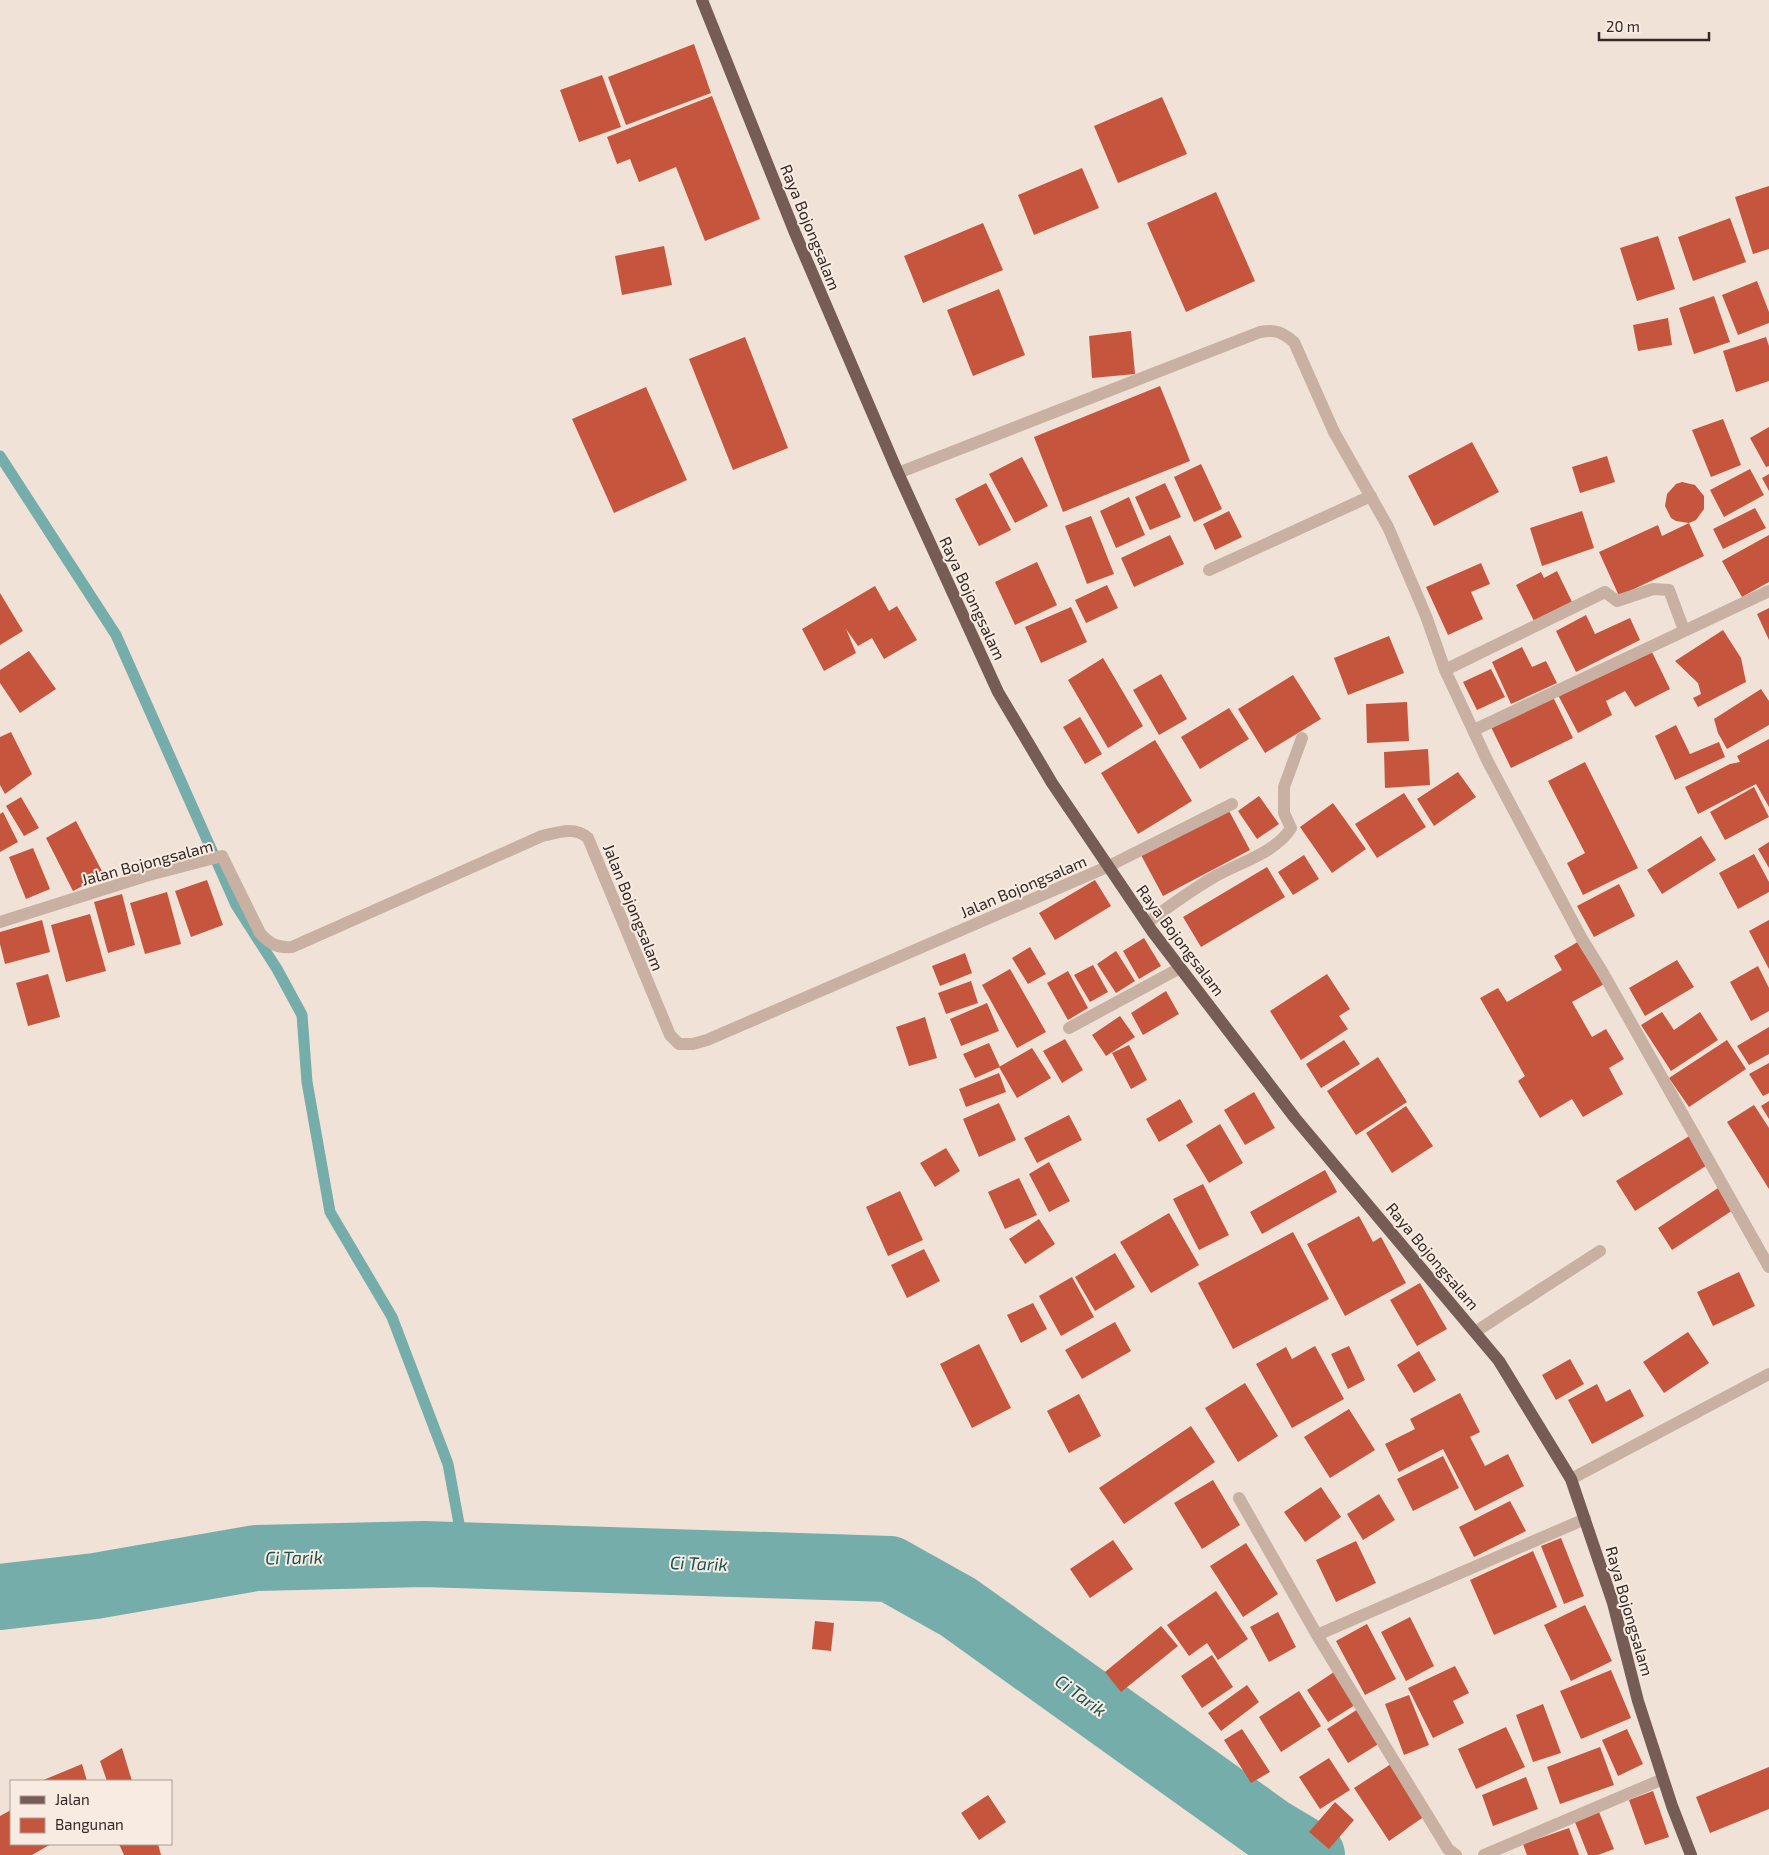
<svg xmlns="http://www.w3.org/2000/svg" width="1769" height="1855" font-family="'Exo 2',sans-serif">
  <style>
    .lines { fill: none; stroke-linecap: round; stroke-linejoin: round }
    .stream { stroke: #75adab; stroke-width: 11 }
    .river { stroke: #75adab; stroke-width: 66 }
    .building { fill: #c6553e }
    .minor { stroke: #c8b1a2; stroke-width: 12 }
    .major { stroke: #755d55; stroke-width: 12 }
    .labels { text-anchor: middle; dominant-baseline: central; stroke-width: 4; stroke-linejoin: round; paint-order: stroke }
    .street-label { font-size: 16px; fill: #332825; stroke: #f8ece2 }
    .water-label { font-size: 18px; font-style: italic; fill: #1b5353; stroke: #f8ece2 }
  </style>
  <rect width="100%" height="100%" fill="#f0e2d6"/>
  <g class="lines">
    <path class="stream" d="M0 456 116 635 236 905 277 969 302 1015 307 1082 330 1212 392 1317 448 1464 465 1556"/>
    <path class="river" d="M0 1597 95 1586 256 1558 424 1554 890 1569 958 1607 1270 1830 1312 1855"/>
  </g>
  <path class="building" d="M694 44 711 93 626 125 608 77Z
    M602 75 621 127 579 142 560 90Z
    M712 96 760 219 705 241 676 167 639 182 630 159 617 164 607 137Z
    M1162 97 1187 154 1118 183 1094 126Z
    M1082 168 1099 208 1034 235 1018 195Z
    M1769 186V249L1753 254 1735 197Z
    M1216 192 1255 281 1186 312 1147 223Z
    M1730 218 1746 262 1693 281 1678 237Z
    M983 223 1003 270 923 303 904 256Z
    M1658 236 1675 289 1637 301 1620 248Z
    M664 246 672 285 622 295 615 256Z
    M1757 281 1769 312V323L1738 335 1722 295Z
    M999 289 1025 355 973 376 947 310Z
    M1714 296 1730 342 1694 354 1679 308Z
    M1668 318 1672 345 1638 351 1633 325Z
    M1131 331 1135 374 1092 378 1089 336Z
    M745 337 788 448 733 470 689 359Z
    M1766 337 1769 346V381L1736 392 1723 351Z
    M1160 386 1190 461 1063 512 1034 437Z
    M646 387 687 480 614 513 572 419Z
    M1723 419 1741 465 1711 477 1692 430Z
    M1769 427V466L1766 467 1750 438Z
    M1472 442 1499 492 1434 526 1408 476Z
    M1607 456 1615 482 1580 493 1572 467Z
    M1022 457 1048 506 1015 523 989 474Z
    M1201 464 1222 509 1194 522 1174 477Z
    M1750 469 1764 495 1724 517 1710 490Z
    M1769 474V491L1762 478Z
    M1682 482 1695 485 1704 496V509L1696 520 1689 523 1704 556 1619 596 1599 552 1658 525 1662 536 1689 523 1676 521 1671 518 1665 506 1667 494 1676 484Z
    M986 483 1011 530 979 546 955 499Z
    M1165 483 1181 517 1150 530 1135 497Z
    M1129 497 1145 535 1116 548 1100 511Z
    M1755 508 1766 528 1723 549 1713 529Z
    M1229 511 1242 537 1215 550 1203 524Z
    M1582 511 1594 548 1542 566 1530 528Z
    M1091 516 1114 574 1087 584 1065 526Z
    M1170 535 1184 564 1134 587 1121 558Z
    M1769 535V582L1742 597 1722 561Z
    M1037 562 1057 605 1015 625 995 582Z
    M1481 563 1490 584 1471 592 1483 619 1448 635 1426 587Z
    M1557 571 1572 602 1534 621 1516 585 1541 572 1544 578Z
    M1107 585 1118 608 1086 623 1075 600Z
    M875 586 889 611 897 606 917 640 884 659 872 638 858 646 846 629 856 653 824 671 802 629Z
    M0 593 23 631 0 645Z
    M1071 607 1087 642 1041 663 1025 627Z
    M1769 608V640L1757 614Z
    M1586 615 1595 634 1630 618 1640 640 1576 672 1556 631Z
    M1723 630 1741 658 1746 682 1698 707 1693 698 1701 694 1698 683 1675 661Z
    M1389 636 1404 673 1348 695 1334 658Z
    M1522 647 1532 667 1546 661 1557 683 1511 704 1492 662Z
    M1651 650 1670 689 1635 707 1625 691 1606 701 1612 715 1578 733 1558 695Z
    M29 651 56 689 20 713 0 683V670Z
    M1103 658 1143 726 1108 748 1068 680Z
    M1491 669 1505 697 1477 710 1463 682Z
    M1161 674 1187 719 1159 735 1133 690Z
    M1293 675 1321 719 1265 753 1238 709Z
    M1761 689 1769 701V725L1727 749 1718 733 1714 719Z
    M1553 697 1573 738 1511 768 1491 727Z
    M1407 702 1409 741 1367 743 1366 704Z
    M1229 708 1249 739 1200 769 1181 737Z
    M1080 717 1102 754 1085 764 1063 727Z
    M1676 725 1690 754 1719 742 1725 757 1675 780 1655 736Z
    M11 732 32 774 5 794 0 785V737Z
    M1769 739V807L1756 784 1698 814 1685 787 1730 764 1740 762 1737 756Z
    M1155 740 1192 801 1138 834 1101 773Z
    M1428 749 1430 785 1385 788 1384 752Z
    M1585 762 1638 868 1583 895 1567 863 1585 853 1548 781Z
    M1458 772 1476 797 1434 826 1417 799Z
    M1754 787 1769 817 1725 840 1710 812Z
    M1404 793 1426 827 1377 858 1355 824Z
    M1259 796 1279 824 1257 839 1238 811Z
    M21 797 39 828 24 836 6 806Z
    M1333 803 1366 849 1332 873 1300 827Z
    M1228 809 1250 850 1163 896 1141 855Z
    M3 812 18 842 0 852V814Z
    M76 821 104 875 73 891 46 838Z
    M1701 836 1716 860 1662 894 1647 870Z
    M1769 842V868L1758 849Z
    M33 848 50 889 26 899 9 857Z
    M1754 854 1769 882V892L1738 909 1719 873Z
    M1304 855 1319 879 1293 895 1278 872Z
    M1267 867 1285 897 1201 947 1183 917Z
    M207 880 223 925 191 937 175 891Z
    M1095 880 1111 906 1055 940 1039 913Z
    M1619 884 1635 916 1594 937 1577 906Z
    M167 892 181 944 145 954 130 903Z
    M122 894 135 945 108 953 94 902Z
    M90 914 106 971 66 982 51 925Z
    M42 920 50 952 5 964 0 944V932Z
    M1769 920V969L1749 931Z
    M1144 938 1161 966 1139 979 1123 951Z
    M1581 940 1606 983 1572 1002 1592 1037 1606 1029 1624 1059 1609 1068 1623 1094 1583 1117 1572 1099 1540 1118 1518 1081 1525 1076 1480 998 1498 988 1507 1002 1562 970 1554 956Z
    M1030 947 1046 974 1028 984 1012 958Z
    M1116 951 1135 981 1116 993 1097 964Z
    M965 953 972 973 940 986 932 966Z
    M1677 960 1694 987 1645 1016 1629 988Z
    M1093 965 1108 992 1090 1002 1074 975Z
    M1758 966 1769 988V1011L1751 1021 1730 982Z
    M1010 969 1046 1032 1017 1048 982 985Z
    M1068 971 1088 1008 1068 1020 1047 983Z
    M48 974 60 1017 28 1026 16 983Z
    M1327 974 1350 1009 1339 1016 1348 1029 1301 1060 1270 1011Z
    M971 981 978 1003 946 1014 938 993Z
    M1166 991 1179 1014 1143 1035 1131 1013Z
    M987 1003 999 1031 961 1046 950 1019Z
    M1662 1012 1674 1030 1700 1012 1718 1040 1671 1071 1641 1025Z
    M1120 1016 1135 1037 1106 1056 1092 1035Z
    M925 1017 937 1058 909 1066 896 1027Z
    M1769 1027V1054L1749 1065 1737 1046Z
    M1065 1039 1083 1070 1062 1083 1043 1051Z
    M1344 1040 1360 1064 1321 1088 1306 1064Z
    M1727 1040 1746 1069 1689 1107 1669 1078Z
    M989 1043 1000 1067 975 1078 963 1054Z
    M1129 1045 1147 1080 1131 1089 1112 1053Z
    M1032 1048 1051 1078 1017 1098 999 1067Z
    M1378 1057 1407 1102 1356 1135 1327 1091Z
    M1769 1063V1093L1763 1096 1749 1074Z
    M999 1073 1006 1092 966 1107 959 1089Z
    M1254 1092 1275 1128 1245 1145 1224 1110Z
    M1180 1099 1193 1122 1159 1142 1146 1119Z
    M1769 1101V1119L1761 1106Z
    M999 1103 1016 1140 979 1157 963 1119Z
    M1754 1105 1769 1128V1189L1727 1122Z
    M1406 1106 1433 1146 1392 1173 1366 1133Z
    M1069 1115 1082 1140 1037 1163 1024 1138Z
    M1220 1124 1243 1163 1209 1183 1186 1145Z
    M1691 1135 1709 1164 1635 1211 1616 1181Z
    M946 1148 960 1171 935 1187 920 1163Z
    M1049 1162 1070 1201 1049 1212 1029 1174Z
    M1325 1170 1337 1192 1262 1234 1250 1212Z
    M1019 1178 1037 1215 1005 1229 988 1192Z
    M1203 1184 1229 1235 1199 1250 1173 1199Z
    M1718 1188 1733 1210 1672 1250 1658 1228Z
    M900 1191 923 1240 888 1256 866 1207Z
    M1169 1213 1199 1265 1151 1293 1120 1242Z
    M1359 1216 1373 1242 1381 1237 1406 1283 1345 1316 1307 1244Z
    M1039 1219 1055 1244 1025 1264 1009 1239Z
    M1293 1232 1329 1299 1233 1349 1198 1283Z
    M924 1249 940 1281 907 1298 891 1265Z
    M1115 1253 1135 1287 1095 1311 1075 1277Z
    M1739 1272 1755 1306 1713 1326 1697 1292Z
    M1072 1277 1094 1317 1061 1336 1039 1296Z
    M1420 1283 1447 1329 1417 1346 1390 1300Z
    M1033 1303 1047 1329 1021 1343 1007 1315Z
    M1115 1322 1131 1351 1082 1379 1065 1350Z
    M1688 1332 1709 1363 1664 1393 1643 1362Z
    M979 1344 1011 1408 972 1428 940 1364Z
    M1315 1346 1344 1399 1292 1428 1256 1364 1286 1347 1292 1359Z
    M1349 1346 1365 1380 1348 1389 1331 1354Z
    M1419 1351 1436 1380 1414 1393 1397 1365Z
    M1570 1359 1584 1384 1556 1400 1542 1375Z
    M1245 1383 1278 1436 1238 1462 1205 1408Z
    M1597 1384 1606 1402 1630 1389 1644 1416 1592 1444 1568 1400Z
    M1460 1393 1480 1432 1470 1437 1485 1466 1508 1454 1524 1486 1475 1511 1443 1449 1399 1472 1385 1444 1415 1429 1410 1419Z
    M1079 1394 1101 1436 1069 1453 1047 1411Z
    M1349 1409 1375 1450 1330 1478 1304 1437Z
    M1191 1426 1215 1462 1124 1524 1099 1488Z
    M1443 1456 1459 1488 1413 1511 1397 1479Z
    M1213 1480 1240 1525 1202 1549 1174 1503Z
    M1321 1487 1341 1517 1305 1542 1284 1512Z
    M1379 1494 1395 1520 1363 1540 1347 1514Z
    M1510 1501 1526 1531 1474 1557 1459 1527Z
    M1561 1538 1584 1596 1564 1604 1541 1546Z
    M1113 1540 1133 1569 1090 1598 1070 1569Z
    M1356 1541 1376 1583 1336 1602 1316 1560Z
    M1246 1543 1278 1594 1243 1617 1210 1566Z
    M1533 1551 1557 1607 1494 1635 1470 1580Z
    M1216 1591 1248 1639 1218 1660 1207 1643 1189 1656 1167 1625Z
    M1585 1605 1612 1661 1571 1681 1544 1625Z
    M1278 1612 1296 1647 1269 1662 1250 1627Z
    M1410 1617 1434 1666 1406 1681 1381 1632Z
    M815 1621 834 1623 831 1651 812 1649Z
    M1367 1624 1396 1679 1365 1695 1336 1641Z
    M1161 1626 1178 1646 1121 1692 1105 1672Z
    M1212 1655 1233 1687 1202 1708 1181 1676Z
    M1455 1666 1469 1693 1453 1701 1464 1723 1433 1738 1408 1688Z
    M1611 1670 1631 1718 1581 1739 1560 1691Z
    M1334 1672 1355 1705 1328 1722 1307 1690Z
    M1247 1685 1259 1702 1221 1731 1208 1713Z
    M1299 1691 1321 1726 1281 1752 1259 1717Z
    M1409 1695 1429 1745 1404 1755 1385 1704Z
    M1543 1704 1561 1753 1533 1762 1516 1715Z
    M1358 1709 1380 1743 1348 1763 1327 1729Z
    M1506 1727 1525 1767 1476 1789 1458 1749Z
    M1242 1729 1270 1772 1251 1783 1224 1740Z
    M1627 1729 1643 1764 1618 1776 1602 1740Z
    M1600 1747 1614 1785 1560 1804 1547 1767Z
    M122 1748 132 1781H107L100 1761Z
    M1329 1758 1350 1790 1320 1809 1299 1777Z
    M82 1764 87 1781H41Z
    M1391 1764 1425 1816 1389 1841 1354 1788Z
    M1769 1767V1809L1710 1833 1696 1797Z
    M1526 1777 1538 1809 1493 1826 1482 1795Z
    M1653 1791 1669 1837 1645 1845 1629 1800Z
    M988 1795 1006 1822 979 1840 961 1813Z
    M1335 1802 1354 1820 1329 1849 1309 1832Z
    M11 1810V1844H51L32 1855H0V1816Z
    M1599 1812 1614 1849 1598 1855H1588L1575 1822Z
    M1569 1828 1579 1855H1527L1523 1844Z
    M119 1844H158L161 1855H124Z"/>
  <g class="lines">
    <path class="minor" d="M898 473 1260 332C1275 329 1282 332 1294 342L1334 432 1388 527 1426 616 1445 670 1488 762 1582 939 1603 973 1769 1267
      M1209 570 1371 496
      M1445 670 1605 592 1617 601 1653 589 1669 590 1684 630
      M1474 730 1769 591
      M0 922 149 875 222 856 260 933C270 944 277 948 292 947L542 836C559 832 575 826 588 838L670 1035 679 1044H693L707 1040 1107 867 1232 804
      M1147 923C1168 907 1190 891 1214 877 1238 863 1276 853 1291 828L1284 813V787L1302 738
      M1069 1028 1180 968
      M1475 1332 1600 1251
      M1571 1479 1769 1374
      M1239 1498 1317 1635 1448 1849 1456 1855
      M1317 1635 1585 1519
      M1484 1855 1663 1779"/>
    <path class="major" d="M702 0 795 233 898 473 998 692 1052 783 1152 931 1295 1118 1499 1361 1571 1479 1613 1603 1638 1701 1672 1806 1691 1855"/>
  </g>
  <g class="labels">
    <g class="street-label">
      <text transform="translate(811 227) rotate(68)">Raya Bojongsalam</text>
      <text transform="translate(973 598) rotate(65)">Raya Bojongsalam</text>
      <text transform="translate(147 862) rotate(-15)">Jalan Bojongsalam</text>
      <text transform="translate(1023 886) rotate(-23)">Jalan Bojongsalam</text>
      <text transform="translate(634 907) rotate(68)">Jalan Bojongsalam</text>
      <text transform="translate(1181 940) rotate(53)">Raya Bojongsalam</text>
      <text transform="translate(1433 1256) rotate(50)">Raya Bojongsalam</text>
      <text transform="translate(1630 1611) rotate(74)">Raya Bojongsalam</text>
    </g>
    <g class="water-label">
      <text transform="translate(294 1557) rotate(-1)">Ci Tarik</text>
      <text transform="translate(699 1563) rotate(2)">Ci Tarik</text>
      <text transform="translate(1081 1695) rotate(36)">Ci Tarik</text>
    </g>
  </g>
  <rect x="10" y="1780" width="162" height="65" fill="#f8ece2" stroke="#a99e96"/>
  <rect x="20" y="1796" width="25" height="8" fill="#755d55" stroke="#a99e96"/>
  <text x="55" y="1805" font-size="15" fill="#332825">Jalan</text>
  <rect x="20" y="1818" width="25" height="15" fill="#c6553e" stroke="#a99e96"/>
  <text x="55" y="1830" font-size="15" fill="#332825">Bangunan</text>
  <path d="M1599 32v8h110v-8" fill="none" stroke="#332825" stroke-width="2.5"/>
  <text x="1606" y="32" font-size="15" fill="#332825" stroke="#f8ece2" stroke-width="4" paint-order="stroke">20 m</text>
</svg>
